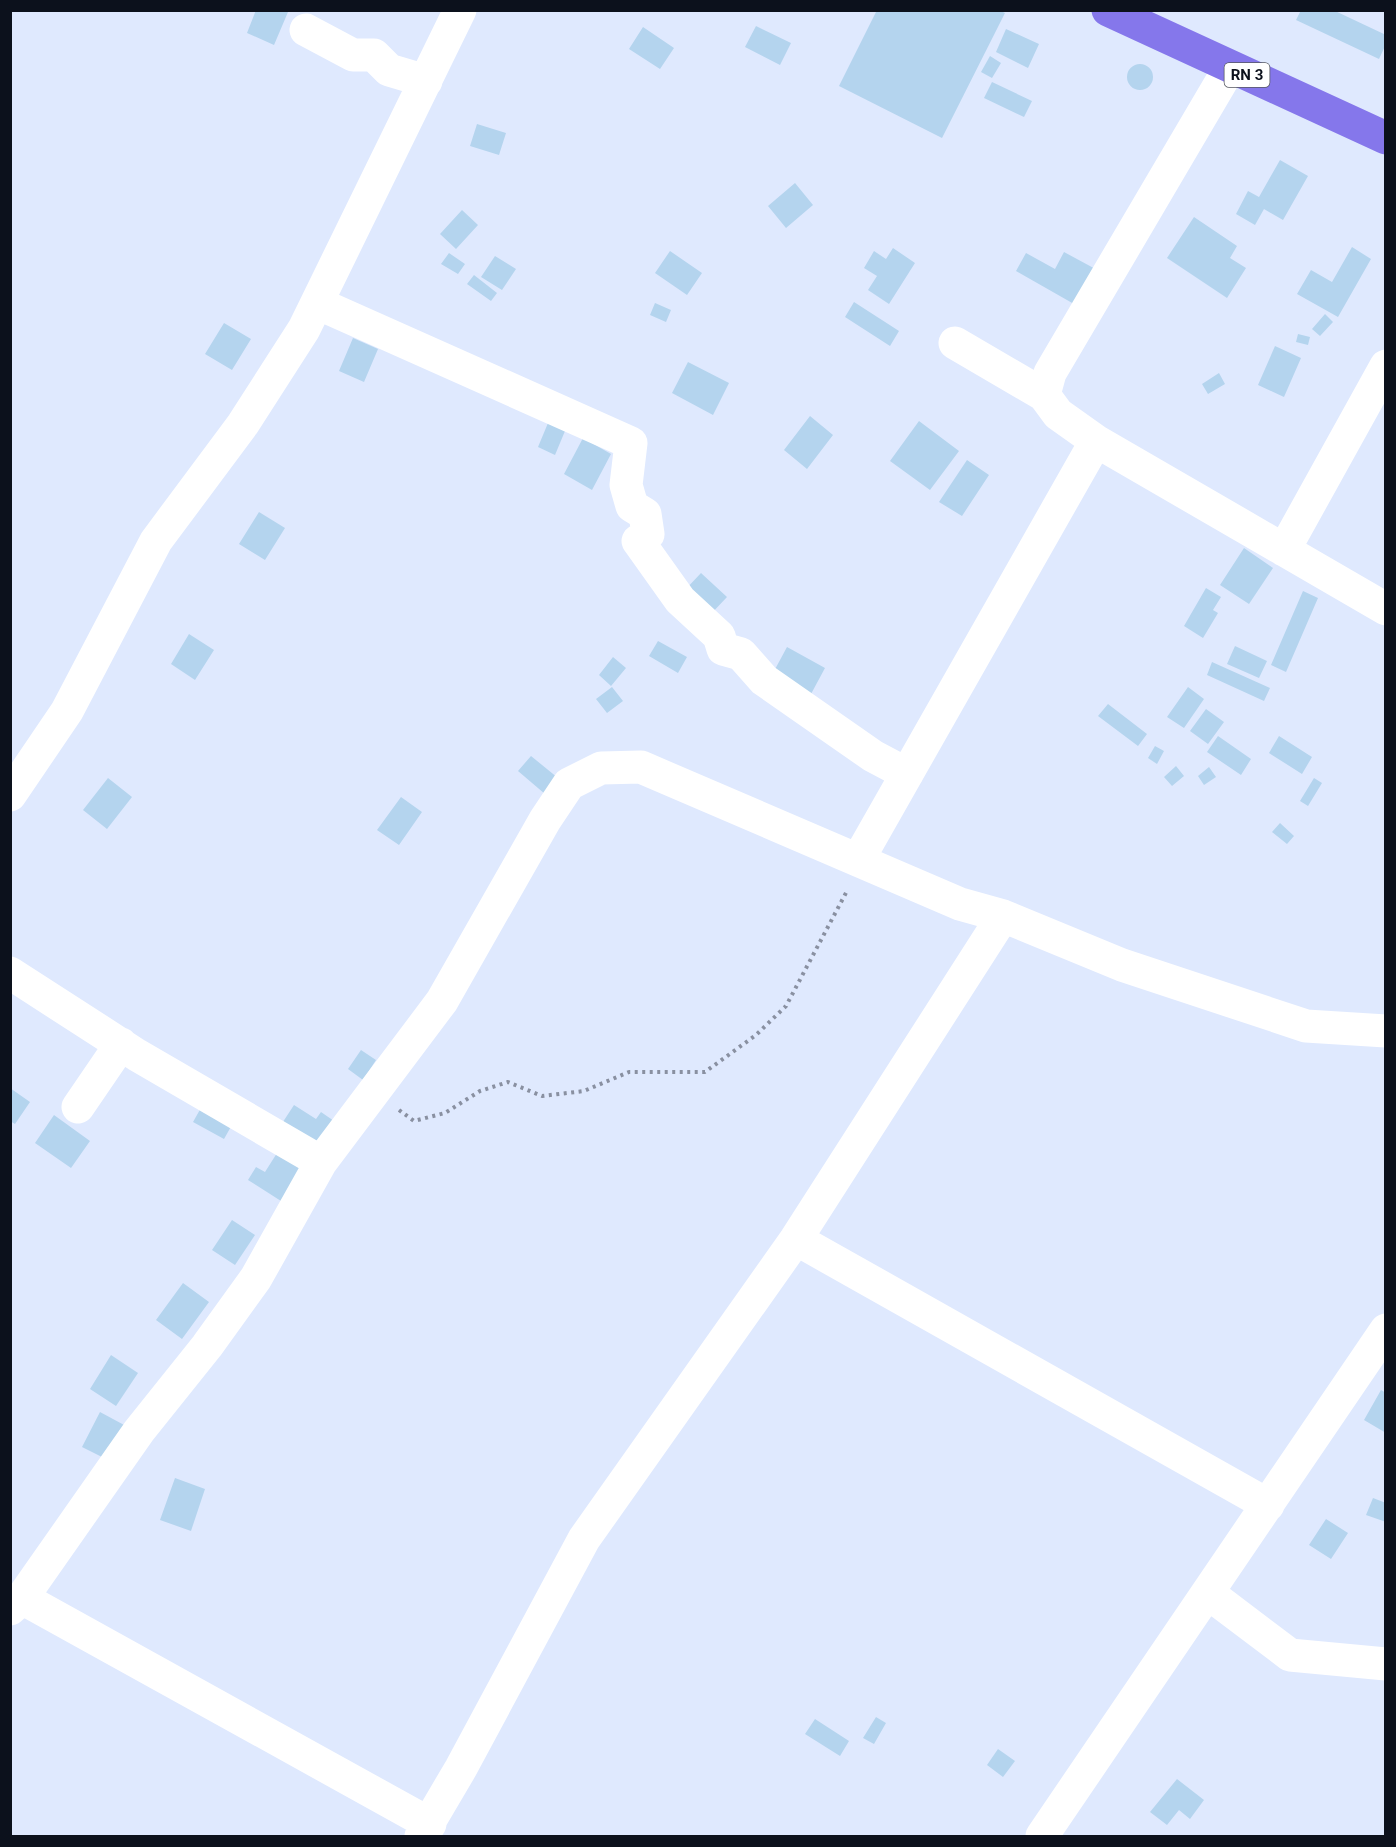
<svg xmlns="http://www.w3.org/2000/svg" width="1396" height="1847" font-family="Roboto,sans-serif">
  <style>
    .building { fill: #b4d4ee }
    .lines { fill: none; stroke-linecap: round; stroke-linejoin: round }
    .path { stroke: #8990a1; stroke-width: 4; stroke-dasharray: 3 4.5; stroke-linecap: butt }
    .minor { stroke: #fff; stroke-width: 33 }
    .highway { stroke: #8577eb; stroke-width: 33 }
    .labels { text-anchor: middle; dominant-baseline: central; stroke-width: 6; stroke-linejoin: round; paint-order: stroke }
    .shield { fill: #fff; stroke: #555860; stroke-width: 1.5 }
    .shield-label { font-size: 15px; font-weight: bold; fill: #0c111c }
  </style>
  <rect width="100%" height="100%" fill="#dfe9fe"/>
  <path class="building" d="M256 10 288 12 274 45 247 33Z
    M877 10H999L1005 13 942 138 839 86Z
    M1301 10H1333L1386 35V44L1379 59 1296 20Z
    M756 26 791 43 780 65 745 47Z
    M643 27 674 48 660 69 629 49Z
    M1006 29 1039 44 1028 68 996 52Z
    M990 56 1001 63 992 78 981 72Z
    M1127 77a13 13 0 1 1 26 0a13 13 0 1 1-26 0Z
    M992 82 1032 101 1024 117 984 98Z
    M477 124 506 133 499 155 470 146Z
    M1280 160 1308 176 1283 220 1264 209 1255 225 1236 214 1248 191 1259 197Z
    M795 183 813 205 786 228 768 206Z
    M462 210 478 225 456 249 440 234Z
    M1194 217 1237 246 1230 258 1246 268 1227 298 1167 258Z
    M1352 247 1371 259 1338 317 1297 294 1311 270 1332 282Z
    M893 248 915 263 889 304 868 290 877 276 864 268 874 251 886 259Z
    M670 251 702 273 687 295 655 273Z
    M1064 252 1101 272 1081 308 1016 271 1026 253 1055 269Z
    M449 253 465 264 458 274 441 264Z
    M495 256 516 269 502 290 481 277Z
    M474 275 497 293 491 301 467 284Z
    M854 302 899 331 890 346 845 317Z
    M655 303 671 310 666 322 650 315Z
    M1325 314 1333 322 1320 336 1312 329Z
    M224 323 251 339 232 370 205 354Z
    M1298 334 1310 337 1308 345 1296 342Z
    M353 338 378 349 364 382 339 371Z
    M1275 346 1301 358 1284 397 1258 385Z
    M688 362 729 383 713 415 672 393Z
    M1219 373 1225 384 1208 394 1202 384Z
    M810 416 833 435 807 469 784 450Z
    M919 421 959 451 930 490 890 461Z
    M548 423 565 431 555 455 538 447Z
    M583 438 611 454 592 490 564 474Z
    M967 460 989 475 962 516 939 502Z
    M259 512 285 528 265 560 239 544Z
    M1244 548 1273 568 1249 604 1220 585Z
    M701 573 727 597 710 615 684 591Z
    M1206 588 1221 597 1213 610 1218 613 1203 638 1184 626Z
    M1303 591 1318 598 1286 672 1271 665Z
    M189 634 214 650 195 680 171 664Z
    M658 641 687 657 678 673 649 656Z
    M1235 646 1267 661 1259 678 1227 664Z
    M787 647 825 668 811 694 773 673Z
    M613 657 626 668 611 686 599 675Z
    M1212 662 1270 688 1264 701 1207 675Z
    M612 687 623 701 607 713 596 699Z
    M1188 687 1204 699 1184 728 1167 717Z
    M1108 704 1147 734 1138 746 1098 716Z
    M1206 709 1224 722 1208 744 1190 731Z
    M1218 736 1251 759 1241 775 1207 752Z
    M1279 736 1312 757 1302 774 1269 753Z
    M1155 746 1164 751 1157 764 1148 758Z
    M531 756 558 778 545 794 518 771Z
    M1176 766 1184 776 1172 786 1164 777Z
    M1209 767 1216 777 1204 785 1198 776Z
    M108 778 132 797 107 829 83 810Z
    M1314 778 1322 783 1308 806 1300 801Z
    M401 797 422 812 399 845 377 830Z
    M1280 823 1294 836 1287 844 1272 832Z
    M361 1050 376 1060 363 1080 348 1069Z
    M10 1088 30 1102 15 1124 10 1121Z
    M206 1099 237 1116 224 1139 193 1122Z
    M294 1105 316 1119 321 1112 334 1121 312 1154 277 1131Z
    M54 1115 90 1141 71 1168 35 1143Z
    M284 1142 308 1158 281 1201 248 1180 256 1167 265 1172Z
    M232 1220 255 1235 235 1265 212 1250Z
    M183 1283 209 1302 182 1339 156 1320Z
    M111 1355 138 1373 116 1406 90 1389Z
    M1381 1390 1386 1393V1433L1364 1420Z
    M100 1412 126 1426 108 1460 82 1447Z
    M175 1478 205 1489 191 1531 160 1520Z
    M1373 1498 1386 1503V1522L1366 1515Z
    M1326 1519 1348 1533 1331 1559 1309 1545Z
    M876 1717 886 1723 874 1744 863 1738Z
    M815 1719 849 1741 840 1756 805 1734Z
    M998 1749 1015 1761 1003 1777 987 1765Z
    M1177 1779 1204 1800 1190 1819 1179 1810 1167 1825 1150 1812Z"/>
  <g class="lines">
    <path class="path" d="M399 1110 414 1121 445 1113 480 1091 508 1082 542 1096 584 1091 629 1072H705L756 1035 786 1006 848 889"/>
    <path class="minor" d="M306 30 353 55H374L389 70 426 81
      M317 303 631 443 626 485 632 506 645 514 648 534 638 541 680 600 719 636 723 649 741 654 764 680 873 756 907 774
      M955 343 1044 395 1058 414 1096 441 1386 609
      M1044 395 1050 373 1230 67
      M1284 550 1386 366
      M10 795 67 711 156 541 243 424 304 329 460 10
      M858 860 1096 441
      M10 973 137 1055 321 1162
      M78 1107 121 1044
      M796 1239 1268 1505
      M1208 1593 1290 1655 1386 1664
      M22 1598 430 1824
      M10 1609 22 1598 139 1431 207 1346 256 1278 321 1162 442 1001 545 820 569 784 601 768 641 767 960 904 1003 916 1122 965 1306 1026 1386 1031
      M421 1836 461 1768 584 1539 796 1239 1003 916
      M1042 1836 1386 1330"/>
    <path class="highway" d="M1108 10 1386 138"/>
  </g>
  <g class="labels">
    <rect class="shield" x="1224.5" y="63" width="45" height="24" rx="4.5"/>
    <g class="shield-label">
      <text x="1247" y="75">RN 3</text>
    </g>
  </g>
  <rect width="1396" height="1847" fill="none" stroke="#0c111c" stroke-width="24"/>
</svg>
